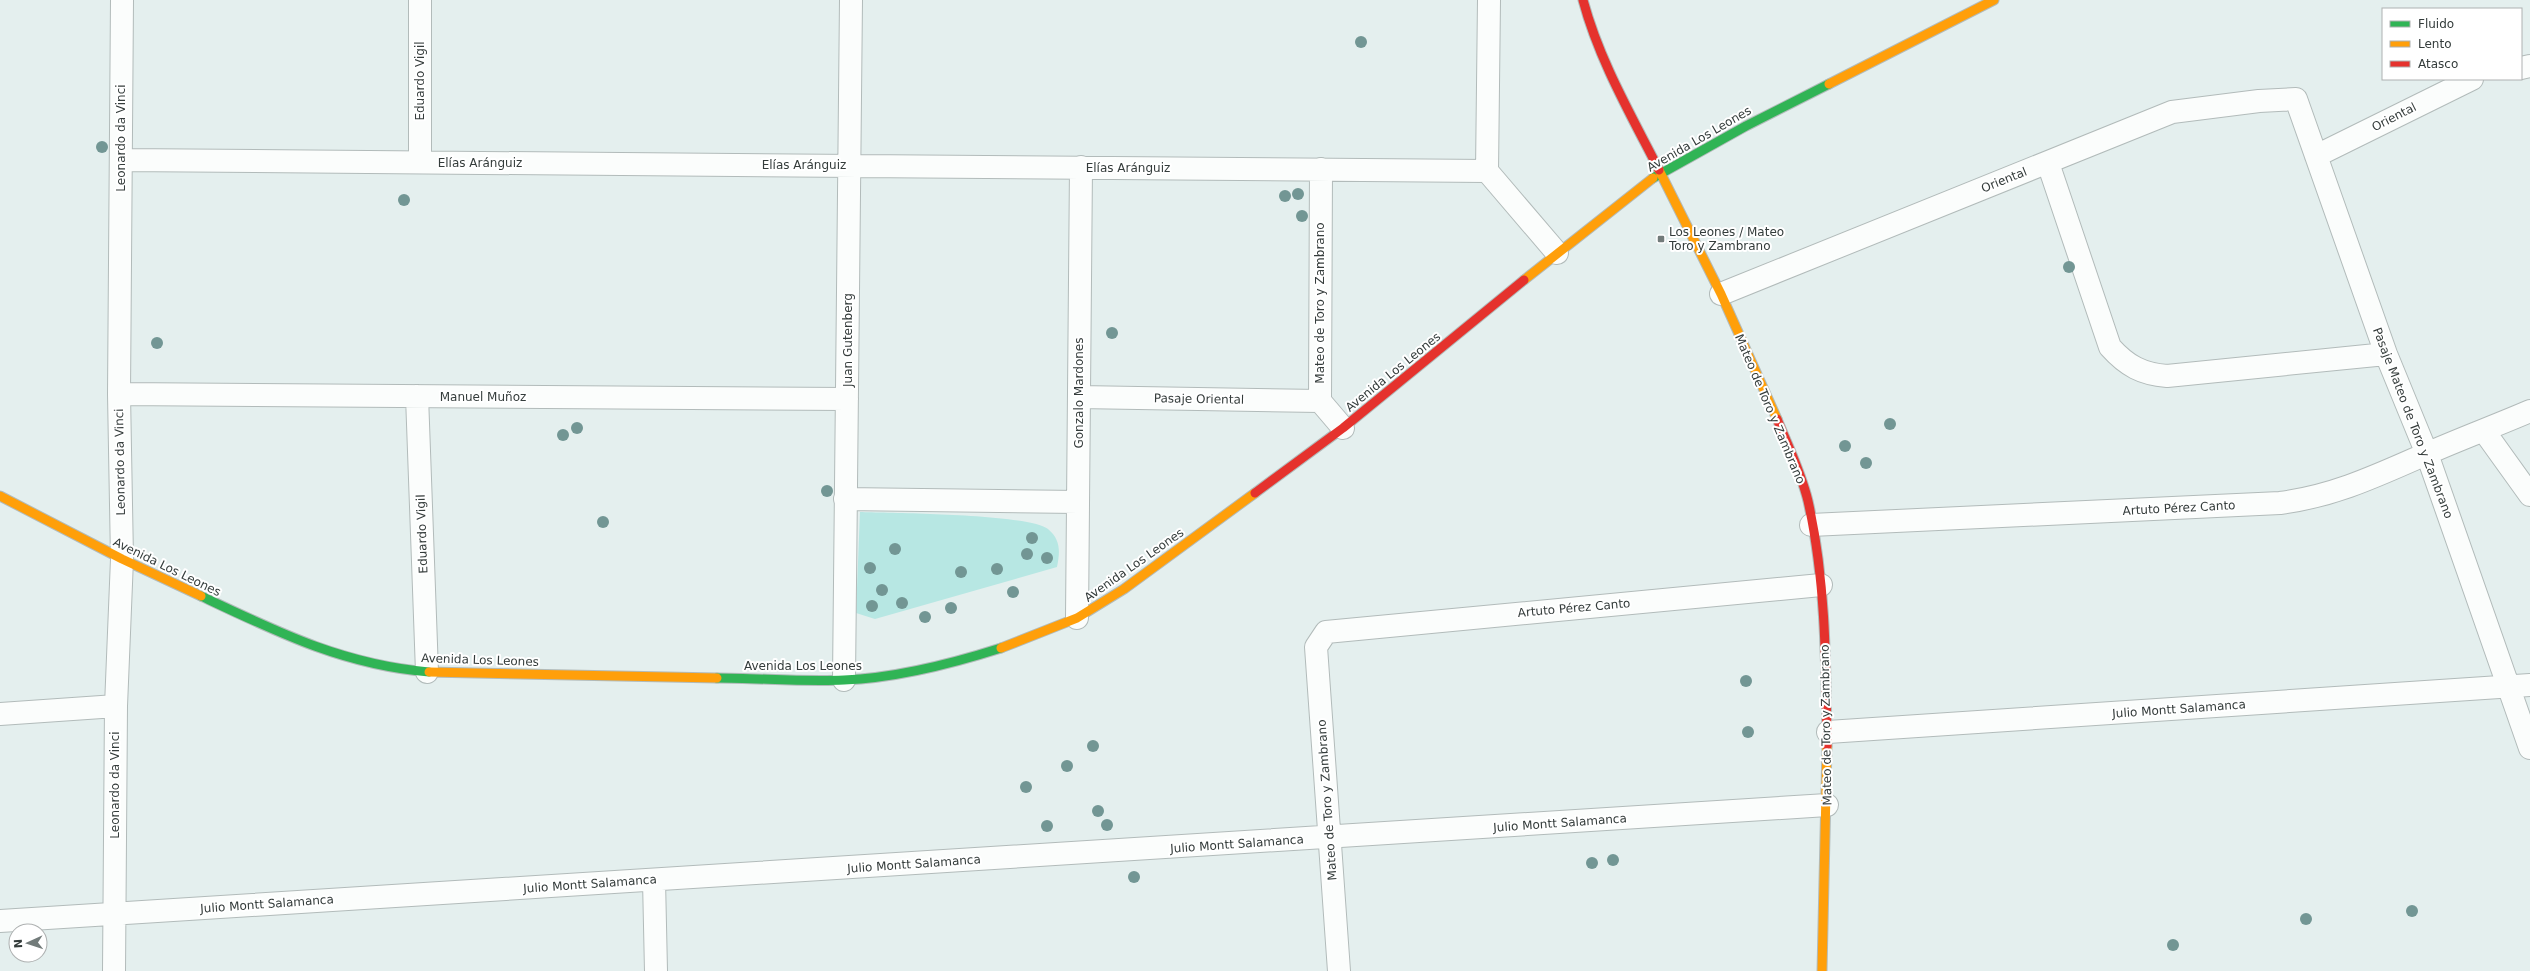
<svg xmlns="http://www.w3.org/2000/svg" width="2530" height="971" font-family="'DejaVu Sans',sans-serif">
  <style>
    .green { fill: #b7e7e3 }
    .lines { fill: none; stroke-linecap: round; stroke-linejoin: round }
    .street-casing { stroke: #b2bbba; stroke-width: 24 }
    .fast-casing { stroke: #b2bbba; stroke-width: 11 }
    .slow-casing { stroke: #b2bbba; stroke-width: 11 }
    .jam-casing { stroke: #b2bbba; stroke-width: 11 }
    .street { stroke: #fbfdfc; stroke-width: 22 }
    .fast { stroke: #30b455; stroke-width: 9 }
    .slow { stroke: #ff9f0a; stroke-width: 9 }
    .jam { stroke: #e5322d; stroke-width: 9 }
    .tree { fill: #729694 }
    .poi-dot { fill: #727b7a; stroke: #fff; stroke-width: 1.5 }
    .labels { text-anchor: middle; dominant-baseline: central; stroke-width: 4; stroke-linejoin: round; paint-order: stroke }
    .street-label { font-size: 12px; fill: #343c3b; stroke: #fff }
    .poi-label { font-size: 12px; fill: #343c3b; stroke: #fff; text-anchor: start }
  </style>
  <rect width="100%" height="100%" fill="#e4efee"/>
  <path class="green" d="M860 512C891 513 1030 514 1048 529 1061 540 1060 552 1057 567L875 619 856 613Z"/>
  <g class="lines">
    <defs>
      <path id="street" d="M1489 0 1487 171 1557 253
        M2521 68 2530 66
        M2316 156 2472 79
        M121 160 1487 171
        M420 162V0
        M2048 163 2110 347C2127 366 2142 374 2167 376L2386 354
        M1321 169 1320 401 1343 428
        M1721 294 2172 112 2259 101 2296 99 2386 354 2427 454 2530 748
        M119 394 847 399
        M417 396 427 672
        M1079 397 1320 401
        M2484 431 2530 495
        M845 499 1078 502
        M1811 525 2280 503C2334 496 2376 476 2426 454 2460 439 2495 426 2530 411
        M1077 618 1081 167
        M844 680 851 0
        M0 714 116 706
        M1828 732 2530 685
        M654 880 656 971
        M0 921 1827 805
        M114 971 116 706 122 559 119 394 122 0
        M1339 971 1316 647 1326 632 1821 585"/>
      <path id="fast" d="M1653 178 1746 126 1829 84
        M201 596C277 632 344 665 429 672
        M717 678C759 678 802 682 844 680 897 678 951 664 1001 648"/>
      <path id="slow" d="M1829 84 1994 0
        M1659 170 1721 294 1777 419
        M1524 280 1653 178
        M0 496 122 559 201 596
        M1001 648 1077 618 1124 589 1255 493
        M429 672 717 678
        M1822 971 1827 746"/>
      <path id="jam" d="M1583 0C1599 60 1631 115 1659 170
        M1777 419C1788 446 1801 472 1808 501 1826 581 1826 664 1827 746
        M1255 493 1343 428 1524 280"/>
    </defs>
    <use href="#street" class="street-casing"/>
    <use href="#fast" class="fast-casing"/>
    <use href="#slow" class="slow-casing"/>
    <use href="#jam" class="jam-casing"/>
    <use href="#street" class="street"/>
    <use href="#fast" class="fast"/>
    <use href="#slow" class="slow"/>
    <use href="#jam" class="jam"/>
  </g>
  <g class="tree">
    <circle cx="1361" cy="42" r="6"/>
    <circle cx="102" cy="147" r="6"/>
    <circle cx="1298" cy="194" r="6"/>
    <circle cx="1285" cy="196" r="6"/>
    <circle cx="404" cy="200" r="6"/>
    <circle cx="1302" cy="216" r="6"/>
    <circle cx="2069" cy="267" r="6"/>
    <circle cx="1112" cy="333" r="6"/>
    <circle cx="157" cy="343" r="6"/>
    <circle cx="1890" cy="424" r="6"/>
    <circle cx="577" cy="428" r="6"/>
    <circle cx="563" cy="435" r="6"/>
    <circle cx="1845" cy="446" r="6"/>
    <circle cx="1866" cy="463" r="6"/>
    <circle cx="827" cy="491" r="6"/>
    <circle cx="603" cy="522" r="6"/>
    <circle cx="1032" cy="538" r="6"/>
    <circle cx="895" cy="549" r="6"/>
    <circle cx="1027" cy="554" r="6"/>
    <circle cx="1047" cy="558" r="6"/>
    <circle cx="870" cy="568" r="6"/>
    <circle cx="997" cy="569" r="6"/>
    <circle cx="961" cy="572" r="6"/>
    <circle cx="882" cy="590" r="6"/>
    <circle cx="1013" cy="592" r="6"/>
    <circle cx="902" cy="603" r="6"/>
    <circle cx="872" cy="606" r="6"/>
    <circle cx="951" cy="608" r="6"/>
    <circle cx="925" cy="617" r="6"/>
    <circle cx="1746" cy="681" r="6"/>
    <circle cx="1748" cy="732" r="6"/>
    <circle cx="1093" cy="746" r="6"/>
    <circle cx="1067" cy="766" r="6"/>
    <circle cx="1026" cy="787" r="6"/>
    <circle cx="1098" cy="811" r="6"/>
    <circle cx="1107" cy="825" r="6"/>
    <circle cx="1047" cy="826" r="6"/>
    <circle cx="1613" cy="860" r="6"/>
    <circle cx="1592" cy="863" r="6"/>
    <circle cx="1134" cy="877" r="6"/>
    <circle cx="2412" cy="911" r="6"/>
    <circle cx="2306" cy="919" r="6"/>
    <circle cx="2173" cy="945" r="6"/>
  </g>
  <rect class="poi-dot" x="1657" y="235" width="8" height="8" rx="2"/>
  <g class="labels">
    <g class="street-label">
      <text transform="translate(420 81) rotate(-90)">Eduardo Vigil</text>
      <text transform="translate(2394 117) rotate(-27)">Oriental</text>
      <text transform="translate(121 138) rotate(-90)">Leonardo da Vinci</text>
      <text transform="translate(1699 139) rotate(-30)">Avenida Los Leones</text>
      <text x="480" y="163">Elías Aránguiz</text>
      <text x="804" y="165">Elías Aránguiz</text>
      <text x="1128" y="168">Elías Aránguiz</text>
      <text transform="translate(2004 180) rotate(-22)">Oriental</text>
      <text transform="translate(1320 303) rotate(-90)">Mateo de Toro y Zambrano</text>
      <text transform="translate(848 340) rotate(-90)">Juan Gutenberg</text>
      <text transform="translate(1393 372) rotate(-39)">Avenida Los Leones</text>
      <text transform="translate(1079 393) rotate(-90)">Gonzalo Mardones</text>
      <text x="483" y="397">Manuel Muñoz</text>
      <text transform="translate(1199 399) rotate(1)">Pasaje Oriental</text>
      <text transform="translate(1770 409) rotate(67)">Mateo de Toro y Zambrano</text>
      <text transform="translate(2413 423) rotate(69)">Pasaje Mateo de Toro y Zambrano</text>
      <text transform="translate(120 462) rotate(-91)">Leonardo da Vinci</text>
      <text transform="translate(2179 508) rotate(-3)">Artuto Pérez Canto</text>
      <text transform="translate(422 534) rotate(-92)">Eduardo Vigil</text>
      <text transform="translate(1134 565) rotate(-35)">Avenida Los Leones</text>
      <text transform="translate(167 567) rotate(26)">Avenida Los Leones</text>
      <text transform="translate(1574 608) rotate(-5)">Artuto Pérez Canto</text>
      <text transform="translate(480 660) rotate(2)">Avenida Los Leones</text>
      <text x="803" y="666">Avenida Los Leones</text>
      <text transform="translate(2179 709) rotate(-4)">Julio Montt Salamanca</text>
      <text transform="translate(1826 725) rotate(-91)">Mateo de Toro y Zambrano</text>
      <text transform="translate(115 785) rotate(-90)">Leonardo da Vinci</text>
      <text transform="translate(1327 800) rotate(-94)">Mateo de Toro y Zambrano</text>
      <text transform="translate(1560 823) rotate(-4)">Julio Montt Salamanca</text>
      <text transform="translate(1237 844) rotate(-4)">Julio Montt Salamanca</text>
      <text transform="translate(914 864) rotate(-4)">Julio Montt Salamanca</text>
      <text transform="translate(590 884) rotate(-4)">Julio Montt Salamanca</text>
      <text transform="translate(267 904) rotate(-4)">Julio Montt Salamanca</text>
    </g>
    <g class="poi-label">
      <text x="1669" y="232">Los Leones / Mateo<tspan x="1669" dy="14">Toro y Zambrano</tspan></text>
    </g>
  </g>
  <rect x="2382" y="8" width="140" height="72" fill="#ffffff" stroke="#aeb1b1"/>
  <rect x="2390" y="21" width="20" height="6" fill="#30b455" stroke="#aeb1b1"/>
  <text x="2418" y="28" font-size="12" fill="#343c3b">Fluido</text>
  <rect x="2390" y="41" width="20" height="6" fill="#ff9f0a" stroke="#aeb1b1"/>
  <text x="2418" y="48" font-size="12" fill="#343c3b">Lento</text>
  <rect x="2390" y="61" width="20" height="6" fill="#e5322d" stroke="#aeb1b1"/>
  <text x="2418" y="68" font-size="12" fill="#343c3b">Atasco</text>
  <g transform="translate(28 943) rotate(267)"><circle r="19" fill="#ffffff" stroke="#aeb1b1"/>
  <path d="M0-3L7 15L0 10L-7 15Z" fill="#727b7a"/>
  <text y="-6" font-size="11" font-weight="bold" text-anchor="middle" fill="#343c3b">N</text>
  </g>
</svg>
